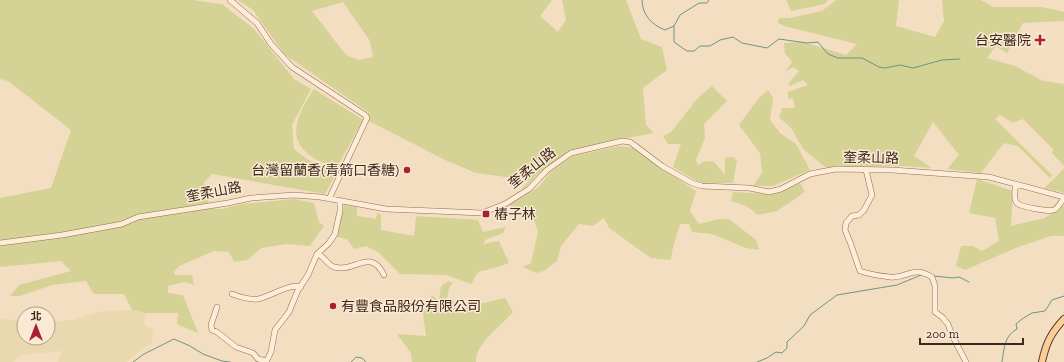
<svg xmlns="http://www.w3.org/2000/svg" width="1064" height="362" font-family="'Zilla Slab','Noto Sans TC',serif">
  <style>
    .farmland { fill: #ead9af }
    .green { fill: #d4d294; fill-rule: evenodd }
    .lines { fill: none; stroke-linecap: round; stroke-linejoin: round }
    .stream { stroke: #6a9685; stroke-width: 1 }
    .minor-casing { stroke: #916d56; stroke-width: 6 }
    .major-casing { stroke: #5e3c2b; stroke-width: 8 }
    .minor { stroke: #fdecd7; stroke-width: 5 }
    .major { stroke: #fbce96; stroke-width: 6 }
    .poi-dot { fill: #a81e32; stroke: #fae9d3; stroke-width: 1.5 }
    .labels { text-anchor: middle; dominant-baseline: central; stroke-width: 3; stroke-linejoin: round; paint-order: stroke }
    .poi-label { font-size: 14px; fill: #3e281d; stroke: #fae9d3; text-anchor: end }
    .street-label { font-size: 14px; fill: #3e281d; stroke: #fae9d3 }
  </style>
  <rect width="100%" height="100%" fill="#f4dec2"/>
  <path class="farmland" d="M132 310 146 313 144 324 153 331 152 342 126 362H58L62 351 20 355 13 362H0V318L24 321V338H48V322L73 320 102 311Z"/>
  <path class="green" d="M0 0H195L197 1 222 4 254 29 294 79 311 89 292 125 294 149 307 159 336 174 325 194 212 174 204 182 210 208 221 209 243 204 294 199 314 203 319 222 324 226 310 246 286 244 261 248 247 260 234 262 229 252 214 251 179 266 174 272 175 275H192L194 285 184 282 168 286V293L183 295 198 333 177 324 178 313H146L132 310 124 294H94L86 281 52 285 20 296H10L19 285 71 271 61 261 0 267V198L51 188 71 130 8 81 0 79Z
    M238 0H552L540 16 558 32 566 20 562 0H626L641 39 662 47 667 70 643 88 646 125 654 133 600 143 570 151 536 176 524 189 522 188 530 180 476 173 445 160 369 121 368 112 284 54 253 10ZM343 2 370 41 373 57 359 60 346 55 312 11Z
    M786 0H828L825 4 791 11Z
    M836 0H899L896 26 935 37 944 21 942 0H981L994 7H1042L1064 12V21L1023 23 1007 53 996 46 987 58 1015 66 1043 81 1064 84V166L1052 153 1053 149 1023 119 1013 123 1000 115 995 119 1052 175 1050 178 1018 146 1004 143 981 173 947 169 959 155 933 122 914 156 932 168 903 166 825 167 803 149 792 129 779 117 782 108H795L793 98 788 99V92L808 85 803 80 790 86 789 83 799 71 793 67 785 72 792 62 785 53 784 43 803 42 846 55 857 44 784 26 778 23V20L780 18H790L822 11Z
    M712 86 727 101 704 124 705 138 696 160 698 165 705 161 714 162 725 175V158L733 157 737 161 733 183H700L673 167 681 144H668L663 136 671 132 697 99Z
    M314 89 363 120 336 169C326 164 312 159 304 150 286 132 303 106 314 89Z
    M768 90 773 98 770 120 780 133 796 144 810 170 773 186H753L762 173 760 153 739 125 758 99Z
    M619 146 633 148 696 191 690 211 699 224 719 219H729L756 240 759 250 746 248 712 234 692 232 689 224H680L672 251 671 260 651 258 609 228 604 218 593 226 579 224 561 246 557 261 544 271 536 273 523 267 531 263 538 232 534 220 509 205 539 187 550 172 573 156Z
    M1064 168V193L1044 188 1056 177Z
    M977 179 1013 191 1011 226 1045 218 1064 205V236H1051L1018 247 965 270 956 266 961 246H972L982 251 999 241 995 218 969 213Z
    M800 183 805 192 777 211 757 215C750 206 741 204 731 201L733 192 768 194 782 192Z
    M344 205 357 207V216L376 219 377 213 381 215V230L414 236 416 216 478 220 483 232 506 227 503 233 485 240 484 244 499 241 509 263 494 268 478 272 471 284 446 275 400 274 378 252 366 246 354 249 347 239 337 237Z
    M449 281 453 283 449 288 447 299 470 306 505 298 513 312C502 325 474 345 476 362H412L411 353 397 334 426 336 423 314 432 295 439 301 441 286Z"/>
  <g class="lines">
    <path class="stream" d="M642 0C642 15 652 25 665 30L674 26 680 15 699 3H707L709 0
      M674 26V42L687 51H694L700 46H710L720 40 733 37 742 43 767 48 779 39 807 43 818 42 828 54 838 58H862L879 67 885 68 900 65 913 68 942 60 960 59
      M934 276 953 278 959 277 969 282
      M133 362 144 354 174 339 190 346 203 354 222 361 230 362
      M351 362 356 357 362 358 366 362
      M757 362 767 358 776 352 782 353 787 348V342L804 326 810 315 837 295 897 285 921 275
      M1002 362C1004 349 1004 336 1017 329L1016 324 1022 319 1032 313 1045 311 1052 300 1064 296"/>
    <defs>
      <path id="minor" d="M230 0 257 23 271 44 292 67 365 115 367 118 329 199
        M866 170 872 195 864 210 859 215 852 216 846 223 845 230 850 242 860 271C869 274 880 276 890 277 908 279 911 265 932 277L935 286V312L942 317 948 324 952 335 966 362
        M1016 184C1015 189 1013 199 1017 203 1021 207 1049 212 1054 210 1058 208 1061 202 1064 198
        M0 243 62 235 106 227 122 224 138 217 228 203 251 198 294 195 320 197 386 209 482 213 505 204 529 189 547 170 571 153 622 141 630 142 662 166 692 183 702 186 749 188 769 192 781 189 810 174 836 169 892 170 989 177 1064 197
        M317 254C325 256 327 265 334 267 355 273 370 247 384 275
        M232 294C240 297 249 300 258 299 270 297 289 283 301 287
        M217 307 211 325 212 330 217 332 236 347 253 353 258 359 267 361
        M266 362 271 352 275 330 289 312 298 290 308 275 317 254 329 243 335 234 340 211V201"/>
      <path id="major" d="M1042 362C1046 343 1051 333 1064 319"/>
    </defs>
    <use href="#minor" class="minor-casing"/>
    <use href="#major" class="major-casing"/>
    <use href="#minor" class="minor"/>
    <use href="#major" class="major"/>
  </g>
  <g class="poi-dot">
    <path d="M1038 34h4v4h4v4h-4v4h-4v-4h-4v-4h4z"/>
    <circle cx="407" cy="170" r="4"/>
    <rect x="482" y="210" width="8" height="8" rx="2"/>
    <circle cx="333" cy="306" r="4"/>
  </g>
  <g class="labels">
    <g class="poi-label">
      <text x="1031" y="40">台安醫院</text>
      <text x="399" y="170">台灣留蘭香(青箭口香糖)</text>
      <text x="494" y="214" text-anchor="start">樁子林</text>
      <text x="341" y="306" text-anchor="start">有豐食品股份有限公司</text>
    </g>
    <g class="street-label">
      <text transform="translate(871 158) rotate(1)">奎柔山路</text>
      <text transform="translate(532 168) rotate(-39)">奎柔山路</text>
      <text transform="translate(214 192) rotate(-11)">奎柔山路</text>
    </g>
  </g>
  <g transform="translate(36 326)"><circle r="19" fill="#fae9d3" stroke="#af9c8a"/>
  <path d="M0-3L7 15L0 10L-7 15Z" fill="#a81e32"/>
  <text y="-6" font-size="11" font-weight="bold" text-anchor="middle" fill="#3e281d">北</text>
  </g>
  <path d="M920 338v6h103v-6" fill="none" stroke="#3e281d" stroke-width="2"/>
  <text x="926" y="338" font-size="12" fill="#3e281d" stroke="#fae9d3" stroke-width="3" paint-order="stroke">200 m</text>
</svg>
